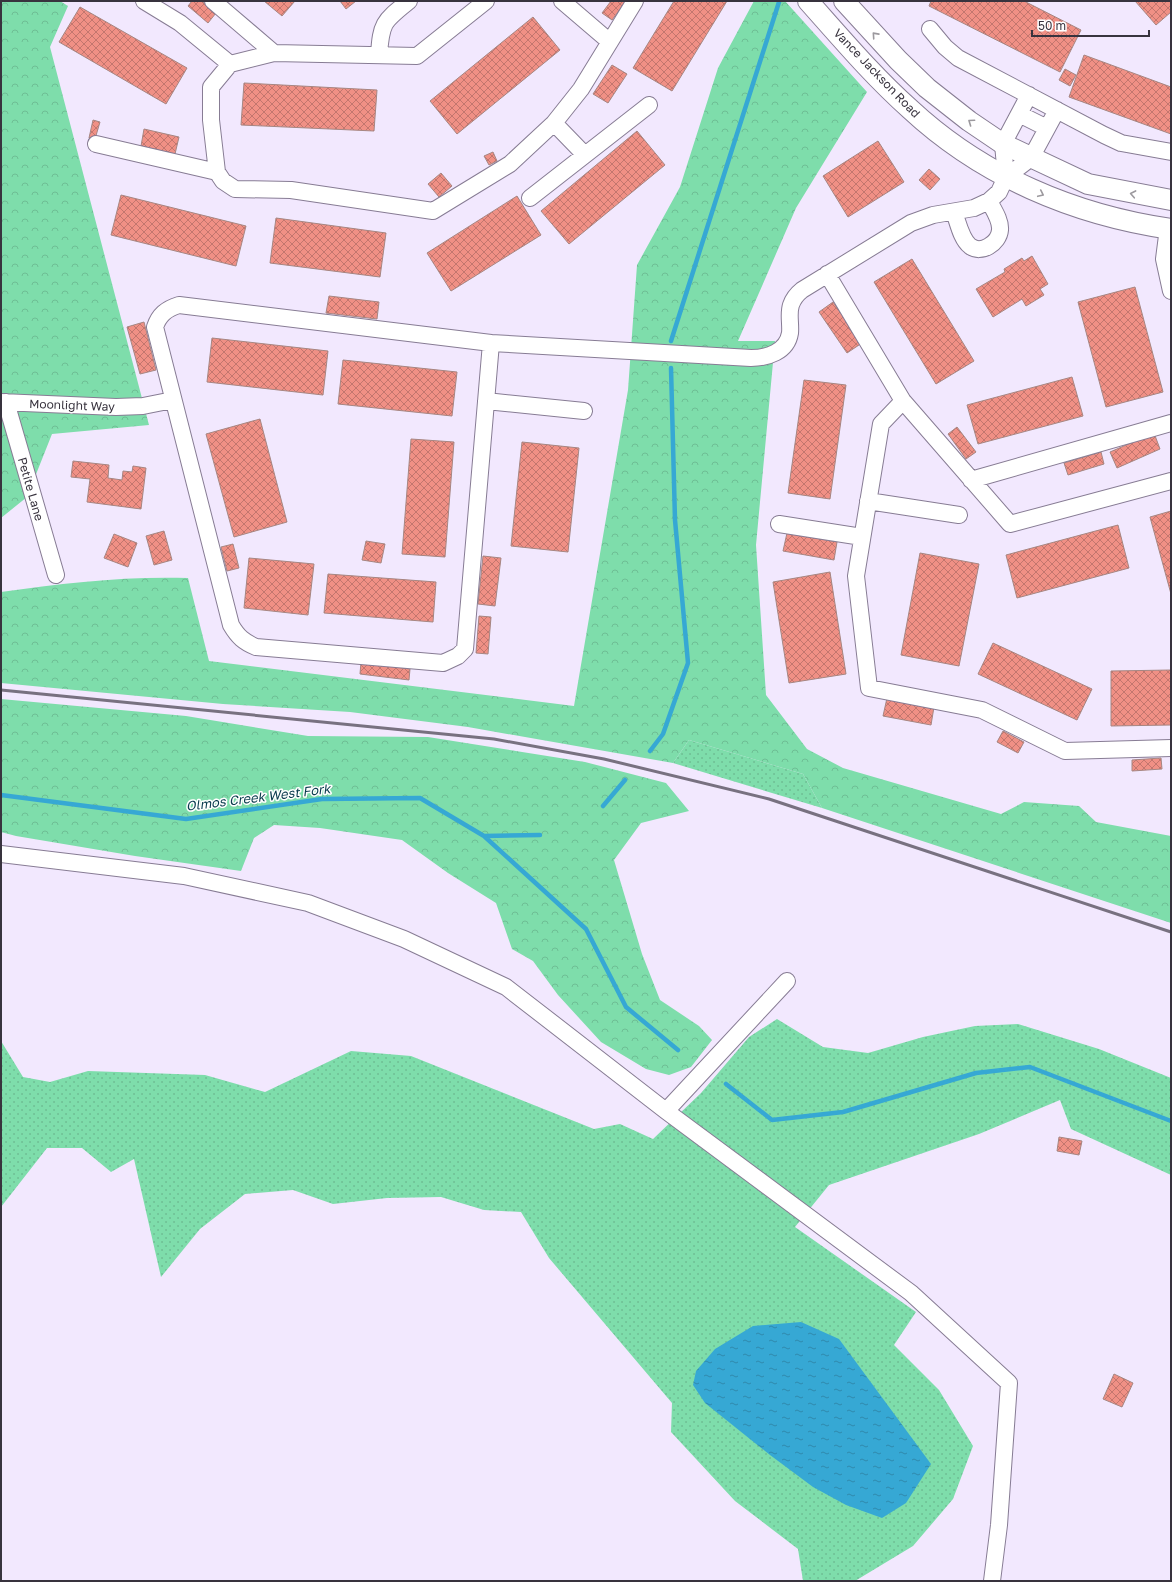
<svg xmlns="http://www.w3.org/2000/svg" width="1172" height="1582" font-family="'Golos Text',sans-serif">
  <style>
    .grass { fill: url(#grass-dots) }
    .forest { fill: url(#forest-crowns) }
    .water { fill: url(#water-ripples) }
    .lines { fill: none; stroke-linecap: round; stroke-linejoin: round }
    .stream { stroke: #36a8d4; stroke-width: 4.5 }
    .building { fill: url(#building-cross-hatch); stroke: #a68682 }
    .minor-casing { stroke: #877c94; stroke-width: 18 }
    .major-casing { stroke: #877c94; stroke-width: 22 }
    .minor { stroke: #fff; stroke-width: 16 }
    .major { stroke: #fff; stroke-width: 20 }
    .rail { stroke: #787180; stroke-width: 3 }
    .oneway { stroke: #9c999e }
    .labels { text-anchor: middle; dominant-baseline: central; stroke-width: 3; stroke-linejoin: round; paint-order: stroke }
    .street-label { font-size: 12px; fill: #38333e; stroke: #fff }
    .water-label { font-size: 13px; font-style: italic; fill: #093b4d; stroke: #fff }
  </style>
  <defs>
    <pattern id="grass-dots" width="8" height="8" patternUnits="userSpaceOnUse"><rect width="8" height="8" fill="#7eddab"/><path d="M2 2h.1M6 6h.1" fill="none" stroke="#6ebe94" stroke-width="1.8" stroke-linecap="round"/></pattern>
    <pattern id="forest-crowns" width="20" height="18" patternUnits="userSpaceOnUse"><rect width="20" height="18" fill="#7eddab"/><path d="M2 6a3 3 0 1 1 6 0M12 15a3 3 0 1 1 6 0" fill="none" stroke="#6ebe94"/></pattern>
    <pattern id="water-ripples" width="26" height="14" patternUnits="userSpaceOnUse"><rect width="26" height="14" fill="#36a8d4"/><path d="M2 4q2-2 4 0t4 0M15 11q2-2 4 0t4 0" fill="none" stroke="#2f89ad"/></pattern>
    <pattern id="building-cross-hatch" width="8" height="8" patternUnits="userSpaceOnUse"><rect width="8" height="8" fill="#f09085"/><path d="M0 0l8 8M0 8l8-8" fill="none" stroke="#c3766e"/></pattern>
  </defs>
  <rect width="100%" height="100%" fill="#f2e8fe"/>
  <path class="grass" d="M689 740 803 774 822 808 673 763Z
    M777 1019 823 1047 868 1053 923 1037 975 1026 1018 1024 1099 1049 1171 1078V1175L1071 1129 1060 1100 979 1134 829 1185 795 1227 916 1312 894 1345 939 1390 973 1446 953 1499 913 1546 855 1581H803L798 1549 735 1501 671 1432 672 1403 549 1258 521 1212 484 1210 441 1197 387 1198 333 1204 293 1190 245 1194 200 1229 161 1277 134 1159 111 1172 82 1148H47L1 1207V1041L23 1077 50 1082 88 1071 205 1075 265 1092 351 1051 411 1056 594 1129 620 1124 653 1139 701 1093 749 1037Z"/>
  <path class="forest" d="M1 1H60L68 6 50 47 149 425 52 434 27 497 1 518Z
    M754 1H785L867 92 796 208 738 341H775L756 545 766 695 807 749 843 768 1001 814 1024 802 1079 806 1096 822 1171 836V923L822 808 803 774 689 740 673 763 468 727 350 712 223 704 1 683V592C63 583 126 576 188 578L209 661 574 706 628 390 637 265 680 187 718 68Z
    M1 699 186 716 308 736 428 737 585 762 666 783 689 811 641 823 614 860 642 954 660 1000 699 1026 712 1040 691 1067 669 1075 646 1069 601 1042 558 995 533 961 512 949 496 903 448 873 402 840 320 828 274 825 254 838 241 871 135 856 16 836 1 832Z"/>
  <path class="water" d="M801 1322 839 1339 931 1464 906 1503 882 1518 846 1505 813 1487 770 1455 705 1403 693 1385 696 1371 715 1349 753 1326Z"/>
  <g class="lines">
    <path class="stream" d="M671 341 779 2
      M650 751 663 734 688 663 675 520 671 368
      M1 795 186 819 322 799 420 798 484 836 586 929 626 1007 678 1050
      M603 806 625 780
      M484 836 540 835
      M726 1084 772 1120 843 1112 976 1073 1030 1067 1171 1121"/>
  </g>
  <path class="building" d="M192 1H202L216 13 208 23 188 6Z
    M264 1H295L282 16Z
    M340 1H356L346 9Z
    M611 1H626L612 20 602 13Z
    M674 1H727L672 91 633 68Z
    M931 1H1024L1081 30 1060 72 929 6Z
    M1135 1H1171V12L1156 25Z
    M80 7 187 68 166 104 59 42Z
    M533 17 560 50 457 134 430 101Z
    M1084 55 1171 87V134L1069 97Z
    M612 65 627 74 608 103 593 94Z
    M1065 69 1076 75 1070 86 1059 80Z
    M244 83 377 90 374 131 241 125Z
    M93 120 100 122 95 139 89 138Z
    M144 129 179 137 175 154 141 146Z
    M637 131 665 165 569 244 541 211Z
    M878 141 904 182 848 217 823 176Z
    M493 152 497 161 489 165 484 156Z
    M929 169 940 179 930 190 919 180Z
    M441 173 452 186 439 197 428 184Z
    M121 195 246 226 236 266 111 235Z
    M517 196 541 235 451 291 427 253Z
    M276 218 386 233 380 277 270 263Z
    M1032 256 1048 284 1040 289 1044 295 1026 306 1022 299 993 317 976 289 1005 272 1004 269 1022 258 1024 261Z
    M912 259 974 361 936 384 874 282Z
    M1135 287 1163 392 1106 407 1078 302Z
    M329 296 379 302 377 319 326 313Z
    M833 302 862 343 847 353 819 312Z
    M144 322 156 370 140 374 127 327Z
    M212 338 328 351 323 395 207 382Z
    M343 360 457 372 452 416 338 404Z
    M1072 377 1083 416 978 444 967 405Z
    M804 380 846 385 830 499 788 493Z
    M260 419 287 522 234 537 206 434Z
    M957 427 976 452 966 459 948 434Z
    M1154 433 1160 449 1117 468 1110 452Z
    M411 439 454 442 445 557 402 554Z
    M522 442 579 448 568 552 511 546Z
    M1101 452 1104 464 1068 475 1064 463Z
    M73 461 109 465 108 478 122 480 123 471 132 472 133 466 146 468 141 509 87 502 90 479 71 477Z
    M1171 511V594L1150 517Z
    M1118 525 1129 568 1017 598 1006 555Z
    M164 531 172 560 154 565 146 536Z
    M787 533 837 542 834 560 783 551Z
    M114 534 137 543 128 567 104 558Z
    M366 541 385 544 381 563 362 560Z
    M233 544 239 568 227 571 221 547Z
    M920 553 979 564 959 666 901 655Z
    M483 556 501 558 495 606 478 604Z
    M249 558 314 564 308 615 244 608Z
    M830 572 846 674 789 683 773 582Z
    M328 574 436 582 433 622 324 613Z
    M479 616 491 617 488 654 476 653Z
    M993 643 1092 689 1077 720 978 674Z
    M361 662 410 669 409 680 360 674Z
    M1171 670V725L1111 726V671Z
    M887 698 934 707 931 725 883 716Z
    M1003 731 1024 742 1018 753 997 742Z
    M1161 758 1162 769 1132 771V760Z
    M1059 1137 1082 1141 1079 1155 1057 1151Z
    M1114 1374 1133 1383 1122 1407 1103 1399Z"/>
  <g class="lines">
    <defs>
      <path id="minor" d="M144 1 180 23 230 64
        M213 1 274 53
        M486 1 417 56 274 53 230 64 211 87V120L217 172 223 181 235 189 291 190 433 211 510 164 554 123 581 89 635 1
        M562 1 610 42
        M930 29 945 47 958 58 1104 135 1121 143 1171 152
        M379 55C381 22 384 21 409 1
        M1019 114 1047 128
        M554 123 585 155
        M96 144 217 172
        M1006 177 1031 158 1057 110
        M530 198 649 105
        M954 212C958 222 961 239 970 246 981 255 999 243 1000 230 1001 220 993 209 989 201
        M1168 228 1164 259 1171 291
        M827 274 903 401 1010 524 1171 481
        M491 343 179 305C166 309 159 315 155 327L231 625C238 637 244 642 256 647L443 663 458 656 465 649 491 343 751 358C767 358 787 352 790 333 791 324 788 314 791 305 793 299 797 294 802 290L911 223 933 215 974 208 989 201 999 192 1006 177 1003 144 1029 95
        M486 401 584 411
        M903 401 881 424 856 576 869 688 982 710 1065 751 1171 748
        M1 402 116 407 143 406 173 400
        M6 402 56 575
        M971 480 1171 423
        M868 501 959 515
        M779 524 862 537
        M1 854 184 876 308 903 404 939 506 987 666 1111 911 1293 1009 1383 999 1525 992 1581
        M666 1111 787 981"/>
      <path id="major" d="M808 1C841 38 873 76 910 109 982 176 1074 215 1171 229
        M844 1 898 60 927 88 969 121 1003 144 1088 184 1171 200"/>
    </defs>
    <use href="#minor" class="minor-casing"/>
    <use href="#major" class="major-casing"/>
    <use href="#minor" class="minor"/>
    <use href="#major" class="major"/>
    <path class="rail" d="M1 690 494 739 604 759 769 799 1171 932"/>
  </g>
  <defs><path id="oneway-chevron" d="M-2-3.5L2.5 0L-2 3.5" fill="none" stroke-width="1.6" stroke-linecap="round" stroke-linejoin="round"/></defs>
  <g class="oneway">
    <use href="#oneway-chevron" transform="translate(875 35) rotate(-132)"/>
    <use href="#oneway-chevron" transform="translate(971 122) rotate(-145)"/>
    <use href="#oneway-chevron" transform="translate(1041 194) rotate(25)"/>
    <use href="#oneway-chevron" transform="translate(1133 194) rotate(-169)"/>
  </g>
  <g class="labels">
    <g class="street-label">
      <text transform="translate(877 73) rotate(46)">Vance Jackson Road</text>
      <text transform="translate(72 405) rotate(2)">Moonlight Way</text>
      <text transform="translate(31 489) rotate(74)">Petite Lane</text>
    </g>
    <g class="water-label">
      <text transform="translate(258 797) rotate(-7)">Olmos Creek West Fork</text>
    </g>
  </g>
  <rect width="1172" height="1582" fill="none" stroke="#38333e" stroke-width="4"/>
  <path d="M1032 30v6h117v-6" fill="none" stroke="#38333e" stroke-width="2"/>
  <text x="1038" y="30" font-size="12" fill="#38333e" stroke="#ffffff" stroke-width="3" paint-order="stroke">50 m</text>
</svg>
